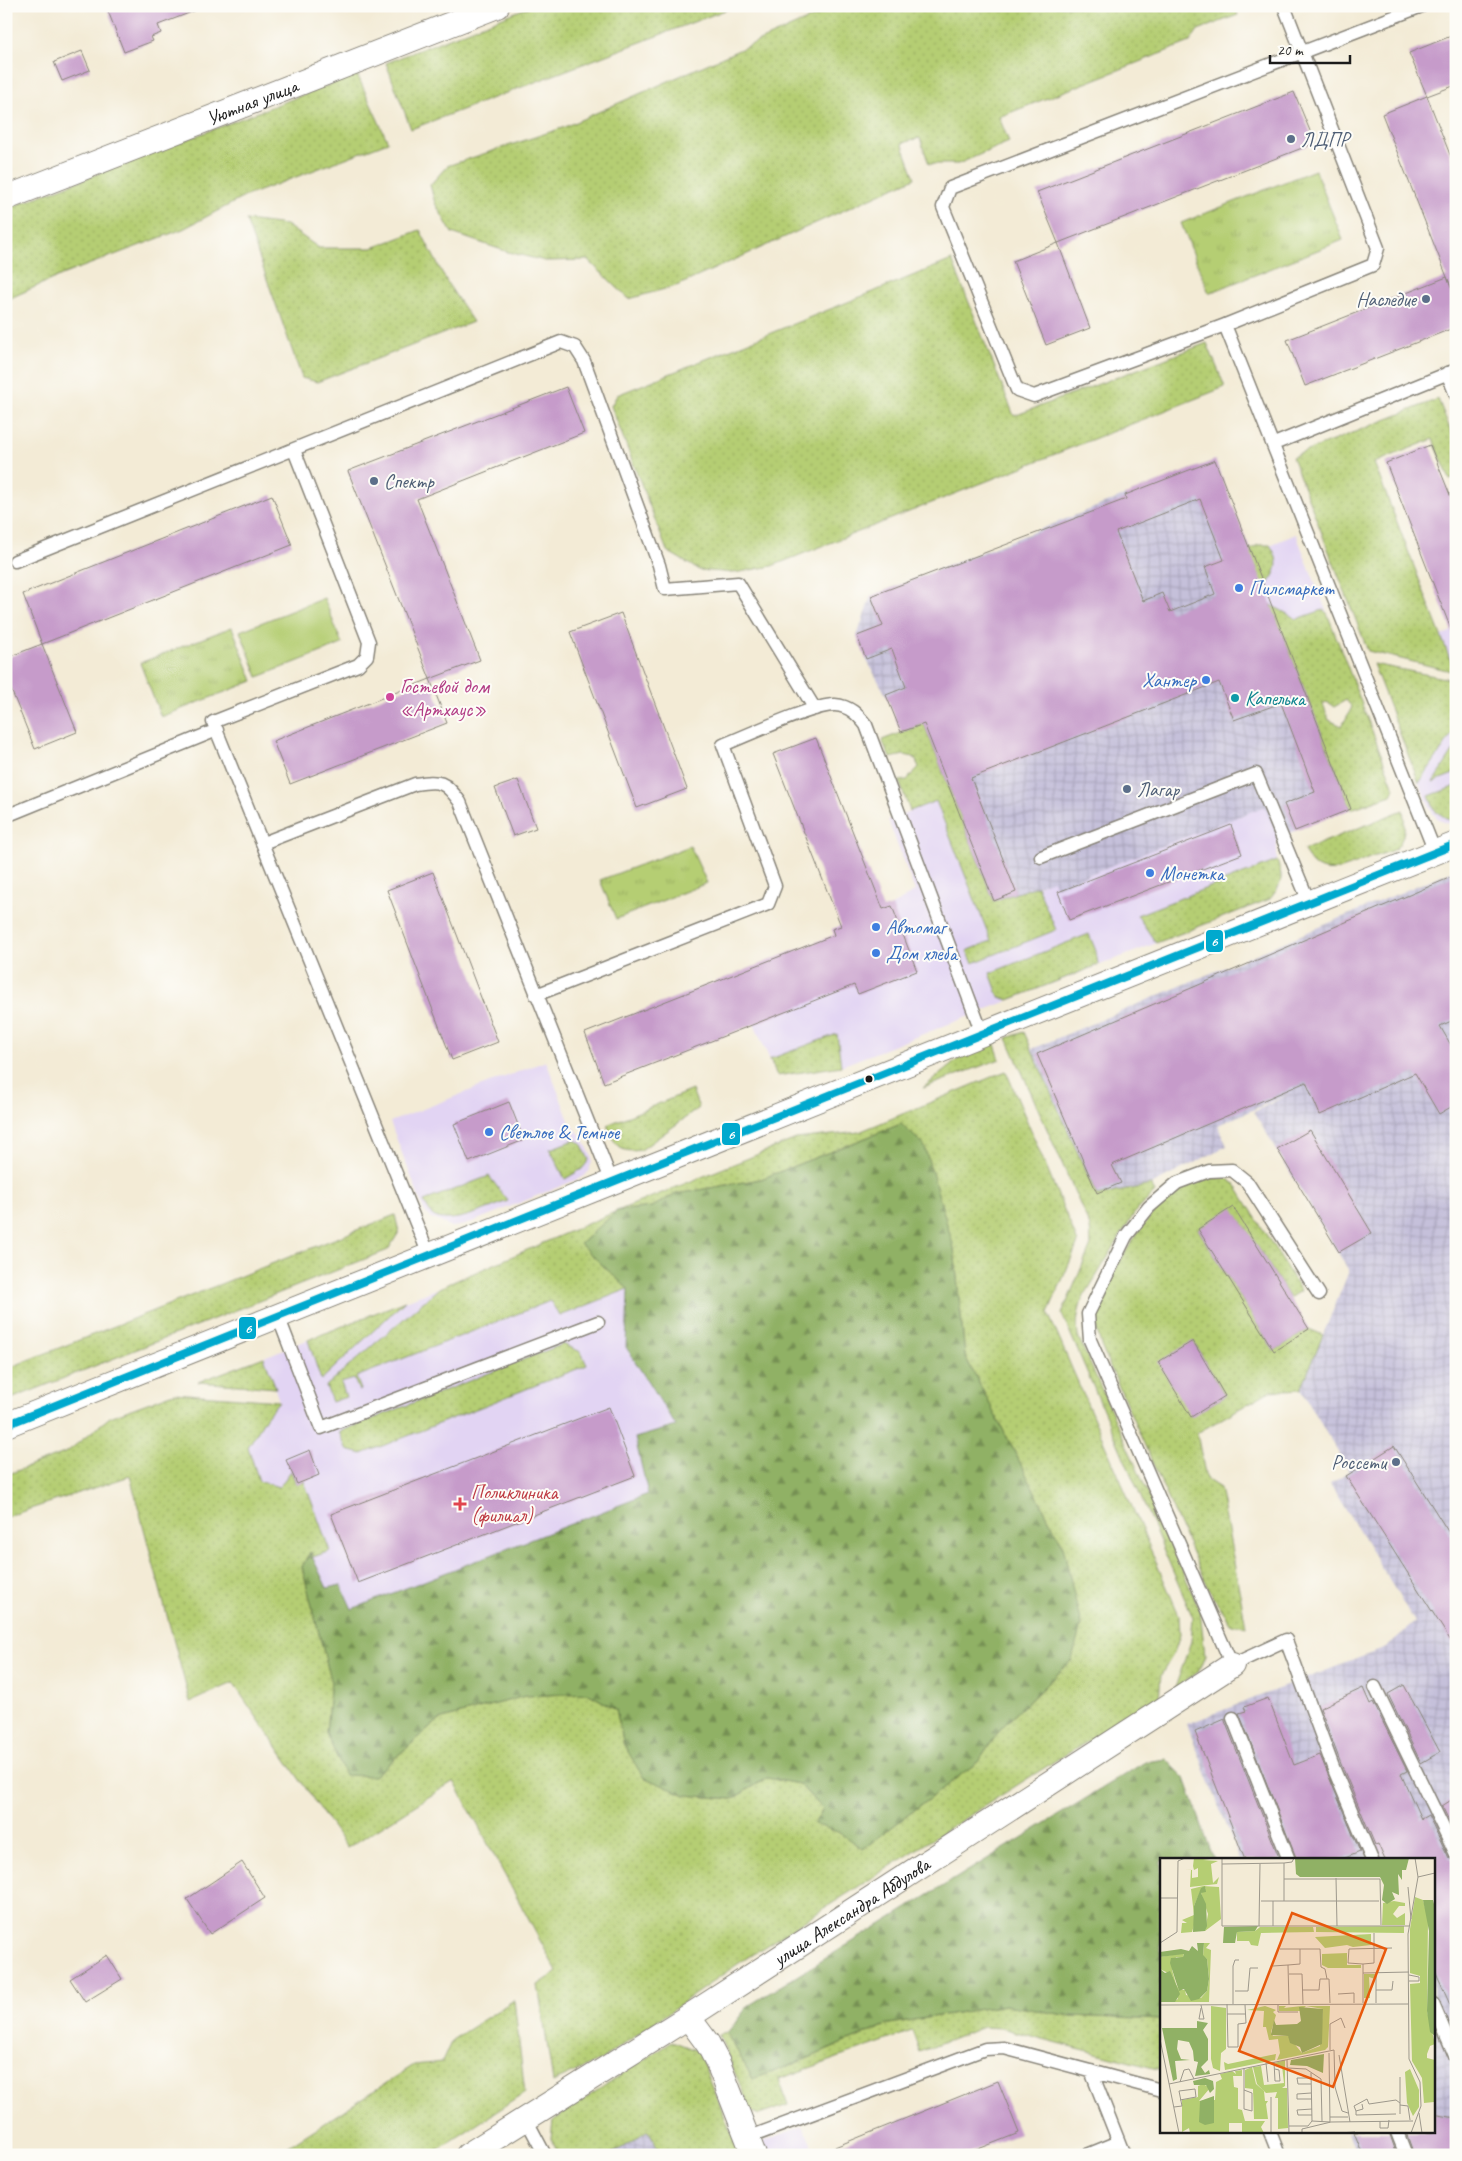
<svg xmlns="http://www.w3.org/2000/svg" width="1462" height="2161" font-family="Caveat,sans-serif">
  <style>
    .built { fill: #e2d4f3 }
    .industrial { fill: url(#industrial-grid) }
    .grass { fill: url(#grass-dots); stroke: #687548; fill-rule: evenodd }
    .forest { fill: url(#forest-firs); stroke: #566640 }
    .park { fill: url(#park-tufts); stroke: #687548 }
    .garden { fill: #b5ce73; stroke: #687548 }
    .building { fill: #c69bca; fill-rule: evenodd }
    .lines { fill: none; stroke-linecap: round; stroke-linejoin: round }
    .lane-casing { stroke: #888479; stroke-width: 15 }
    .street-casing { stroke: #888479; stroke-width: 26 }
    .lane { stroke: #fff; stroke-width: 12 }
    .street { stroke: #fff; stroke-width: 24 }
    .bus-1-casing { stroke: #fdfcf7; stroke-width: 11 }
    .bus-1 { stroke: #00a9ce; stroke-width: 8 }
    .service-dot { fill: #5c6f8a; stroke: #fdfcf7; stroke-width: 2 }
    .shop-dot { fill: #3f7fe0; stroke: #fdfcf7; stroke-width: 2 }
    .hotel-dot { fill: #d1479c; stroke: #fdfcf7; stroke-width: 2 }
    .culture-dot { fill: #0f9aa8; stroke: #fdfcf7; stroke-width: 2 }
    .bus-dot { fill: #1c1c1c; stroke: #fdfcf7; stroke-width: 2 }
    .health-dot { fill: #e0444e; stroke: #fdfcf7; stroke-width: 2 }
    .labels { text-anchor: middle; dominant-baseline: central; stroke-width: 4; stroke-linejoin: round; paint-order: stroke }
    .street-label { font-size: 20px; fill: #1c1c1c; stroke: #fdfcf7 }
    .service-label { font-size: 20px; fill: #4e5e75; stroke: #fdfcf7; text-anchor: start }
    .shop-label { font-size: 20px; fill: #366cbe; stroke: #fdfcf7; text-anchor: start }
    .hotel-label { font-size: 20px; fill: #b23c85; stroke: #fdfcf7; text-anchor: start }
    .culture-label { font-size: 20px; fill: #0d838f; stroke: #fdfcf7; text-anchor: start }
    .health-label { font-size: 20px; fill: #be3a42; stroke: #fdfcf7; text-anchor: start }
    .inset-road { fill: none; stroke: #9d988c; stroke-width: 1 }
    .view { fill: #e8590c; fill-opacity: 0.15; stroke: #e8590c; stroke-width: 2.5 }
    .inset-edge { fill: none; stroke: #1c1c1c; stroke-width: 2.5 }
    .line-badge { stroke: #fdfcf7; stroke-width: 2 }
    .badge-label { font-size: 14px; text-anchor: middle; font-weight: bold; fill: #fff }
  </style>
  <defs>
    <pattern id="industrial-grid" width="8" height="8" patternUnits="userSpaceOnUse" patternTransform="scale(1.25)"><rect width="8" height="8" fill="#c5c0da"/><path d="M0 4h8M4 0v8" fill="none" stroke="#a9a4ba"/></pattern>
    <pattern id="grass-dots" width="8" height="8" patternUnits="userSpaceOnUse" patternTransform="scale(1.25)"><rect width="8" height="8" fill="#b5ce73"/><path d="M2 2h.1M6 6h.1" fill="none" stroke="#9bb063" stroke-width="1.8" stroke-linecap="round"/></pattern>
    <pattern id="forest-firs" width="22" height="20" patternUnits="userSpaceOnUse" patternTransform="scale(1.25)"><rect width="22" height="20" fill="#90b165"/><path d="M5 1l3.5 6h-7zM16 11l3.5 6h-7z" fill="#758f52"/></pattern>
    <pattern id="park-tufts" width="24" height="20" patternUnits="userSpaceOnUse" patternTransform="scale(1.25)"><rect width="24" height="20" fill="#b5ce73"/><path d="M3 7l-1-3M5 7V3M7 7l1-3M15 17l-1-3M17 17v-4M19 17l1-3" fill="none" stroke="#9bb063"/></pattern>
  </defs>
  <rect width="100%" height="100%" fill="#fdfcf7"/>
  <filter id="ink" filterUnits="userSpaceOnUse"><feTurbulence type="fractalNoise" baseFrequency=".02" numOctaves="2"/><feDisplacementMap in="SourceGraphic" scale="10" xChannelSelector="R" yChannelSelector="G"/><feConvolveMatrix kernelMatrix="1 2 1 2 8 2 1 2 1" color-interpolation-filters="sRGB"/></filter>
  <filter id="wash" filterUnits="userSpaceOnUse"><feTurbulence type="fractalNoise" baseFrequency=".0096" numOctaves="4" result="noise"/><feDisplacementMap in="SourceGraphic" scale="20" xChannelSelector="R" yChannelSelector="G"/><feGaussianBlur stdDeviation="1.12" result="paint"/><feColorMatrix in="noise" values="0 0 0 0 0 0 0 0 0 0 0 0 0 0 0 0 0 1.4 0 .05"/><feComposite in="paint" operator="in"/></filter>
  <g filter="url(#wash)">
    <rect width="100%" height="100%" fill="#f3ebd6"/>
    <path class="built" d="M1296 534 1327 613 1322 610 1297 619 1271 605 1249 550 1258 545H1270Z
      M1456 629V683L1455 672 1441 636Z
      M1456 729V826L1441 821 1433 814 1419 783Z
      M1242 754 1295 831 1277 837V861L1282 875 1279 888 1270 899 841 1066 777 1076 754 1024 853 984 832 929 892 906 915 891 888 820 936 801 991 941 1056 930 1037 886 1054 879 1056 887 1262 807Z
      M546 1061 570 1123 583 1138 592 1157V1162L588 1172 583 1177 465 1225 452 1227 429 1217 424 1210 390 1122Z
      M617 1211 628 1289 626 1347 676 1426 635 1438 648 1494 352 1609 327 1589 313 1557 330 1551 304 1481 279 1487 259 1481 248 1447 266 1417 279 1401 264 1357 439 1288Z
      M803 2126 816 2155H740L738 2151Z"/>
    <path class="industrial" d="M1215 460 1351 809 1277 837 1265 808 1263 807 1056 887 1053 880 994 901 924 724 901 732 886 695 866 659 857 636 871 596Z
      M1456 869V2155H1356L1347 2132H1433V1860H1240L1187 1724 1385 1648 1415 1622 1330 1484 1349 1471 1301 1389 1349 1271 1254 1112 1291 1093 1218 1125 1227 1146 1151 1185 1097 1196 1032 1049Z
      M649 2131 661 2155H610Z"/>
    <path class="grass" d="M531 6H736L411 129 386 63Z
      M835 6H1235L1238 15 1198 30 1190 42 999 117 1009 142 958 164H929L920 138 902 143 915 178 679 285 629 299 588 260 545 261 508 252 452 233 435 203 430 185 447 166 562 128 825 12Z
      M357 74 388 142 246 196 183 229 64 274 6 300V209Z
      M246 220 286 225 319 248H372L420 230 448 284 473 322 317 382 302 378Z
      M952 260 1014 416 1207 343 1225 387 772 566 734 573 699 570 667 551 611 406 617 395Z
      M1438 399 1456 444V478L1450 480 1433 439 1374 463 1455 672 1368 651 1292 457Z
      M1258 545H1270C1282 563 1277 573 1264 588L1249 550Z
      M1271 605 1297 619 1323 610 1327 613 1394 788 1391 795 1351 809ZM1346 700 1352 707 1342 726 1329 720 1323 704 1327 702 1334 707Z
      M1373 664 1455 680 1456 729 1419 783Z
      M924 724 994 901 1037 886 1056 930 973 963 967 951 991 941 936 801 910 811 899 781 907 780 919 767 914 757 904 755 890 758 882 740Z
      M1456 747V773L1433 782Z
      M1456 786V820L1451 821 1435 811 1429 796Z
      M1403 810C1405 823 1406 836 1397 847 1392 852 1379 855 1372 857 1346 868 1318 884 1304 850Z
      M1277 861C1284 879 1282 884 1270 899L1156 943 1137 915Z
      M1089 934 1096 951 1098 965 1009 1000 999 997 990 973Z
      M1024 1032 1097 1196 1151 1185 1155 1192 1134 1214 1083 1298C1078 1312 1076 1322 1078 1336L1200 1610 1205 1655 1198 1672 1174 1691 1191 1641 1193 1618 1062 1314 1091 1245 1090 1227 1007 1038Z
      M837 1034 841 1066 777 1076 770 1059Z
      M994 1042 1000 1059 923 1088 966 1053Z
      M1006 1071 1078 1243 1048 1313 1179 1615 1180 1635 1174 1653 1161 1675 1159 1700 1055 1761 742 1961 601 2060 553 2082 538 1985 557 1972 454 1781 347 1848 233 1683 190 1702 130 1476 6 1517V1475L67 1452 110 1417 174 1393 279 1401 266 1417 248 1447 259 1481 279 1487 291 1471 296 1484 304 1481 330 1551 313 1557 311 1552 302 1567 331 1680 326 1733 374 1776 439 1720 525 1696 587 1693 616 1709 624 1745 685 1795 732 1799 768 1778 799 1784 823 1809 815 1824 838 1832 863 1849 979 1761 1001 1728 1072 1660 1063 1546 965 1356 954 1248 901 1124 761 1179 676 1194 652 1207 617 1211 580 1244 628 1289 560 1316 550 1301 356 1377 361 1390 359 1391 354 1379 341 1383 346 1397 332 1402 326 1386 439 1288 617 1211 796 1139 859 1132Z
      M692 1090 699 1108 641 1150C618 1154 615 1144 607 1125Z
      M574 1140 581 1143 589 1160 582 1169 565 1179 550 1149Z
      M489 1176 508 1201C490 1207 449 1228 432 1215 429 1211 426 1206 424 1201Z
      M1212 1178H1227L1235 1184 1301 1291 1290 1298 1233 1208 1198 1229 1274 1351 1309 1329 1323 1335 1301 1389 1270 1391 1197 1433 1206 1479 1220 1488 1246 1626 1232 1624 1208 1589 1101 1346C1100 1339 1096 1331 1096 1324 1099 1287 1144 1216 1173 1193 1183 1185 1200 1182 1212 1178ZM1193 1341 1225 1396 1191 1416Z
      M395 1215 399 1232 388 1250 6 1401V1369Z
      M405 1301 321 1380 308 1340Z
      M563 1344 581 1352 587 1365 362 1454 347 1450 339 1432Z
      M264 1357 276 1388 198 1382Z
      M514 2000 525 2093 430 2155H278L281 2151 414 2065 442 2062 452 2040Z
      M1005 2005 1072 2016 1161 2020V2070L1001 2028 983 2027 920 2052 912 2031 779 2079 788 2105 759 2115 751 2111 719 2035 727 2033 753 2079 792 2065 889 2024Z
      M672 2041 698 2051 740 2155H661L649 2131 610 2155H559L551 2139 553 2120Z"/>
    <path class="forest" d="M901 1124 924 1145 954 1248 965 1356 1063 1546 1081 1625 1072 1660 1001 1728 979 1761 863 1849 838 1832 814 1824 823 1809 799 1784 767 1778 732 1799 685 1795 643 1777 624 1745 616 1709 587 1693 525 1696 439 1720 374 1776 345 1775 326 1733 331 1680 302 1567 310 1552 327 1588 341 1585 352 1609 648 1494 635 1438 676 1426 626 1347 628 1289 580 1244 617 1211 652 1207 676 1194 761 1179Z
      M1166 1759 1185 1778 1214 1860H1161V2020L1072 2016 1005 2005 889 2024 792 2065 753 2079 727 2033 748 2006 1145 1762Z"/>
    <path class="park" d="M1315 170 1343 240 1209 293 1181 223Z
      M232 627 253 681 161 717 140 663Z
      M690 846 707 883 616 919 600 880Z"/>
    <path class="garden" d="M324 598 342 644 258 677 240 631Z"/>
    <g id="blocks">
      <path class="building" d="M106 6H202V8L158 25 161 33 151 37 153 41 124 52Z
        M1456 34V85L1427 96 1409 53Z
        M82 51 90 70 62 81 54 62Z
        M1294 92 1315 143 1058 243 1037 192Z
        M1427 96 1456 170 1455 297 1382 114Z
        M1058 243 1090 328 1046 345 1013 261Z
        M1447 277 1456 300V327L1305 386 1287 340Z
        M566 387 584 433 417 499 480 660 430 679 348 471Z
        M1430 445 1456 510 1454 637 1386 463Z
        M1215 460 1351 809 1295 831 1284 804 1315 792 1281 703 1234 720 1219 682 971 778 1016 892 994 901 924 724 901 732 886 695 906 687 892 649 866 659 857 636 883 626 871 596 1126 499 1125 495ZM1200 499 1224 560 1205 567 1215 594 1170 612 1162 593 1143 601 1116 532Z
        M272 495 292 545 42 644 23 594Z
        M621 613 687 789 637 808 570 632Z
        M42 644 77 732 35 749 6 677V658Z
        M430 679 447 723 290 784 273 741Z
        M816 738 883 909 892 906 917 971 858 994 854 985 604 1083 585 1033 834 935 832 929 841 926 773 754Z
        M518 780 536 828 513 836 495 788Z
        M1231 825 1242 854 1069 920 1058 892Z
        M433 872 498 1042 452 1060 387 890Z
        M1456 875V1019L1440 1026 1456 1054V1104L1439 1114 1415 1073 1320 1115 1306 1082 1112 1165 1121 1183 1097 1193 1037 1054Z
        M509 1102 524 1140 469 1162 454 1124Z
        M1310 1130 1372 1233 1339 1252 1277 1149Z
        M1233 1207 1309 1329 1274 1351 1198 1229Z
        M1193 1341 1225 1396 1191 1417 1158 1362Z
        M609 1407 635 1476 358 1583 331 1514Z
        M1394 1446 1456 1544V1649L1346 1476Z
        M310 1450 319 1475 297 1484 286 1460Z
        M1404 1685 1440 1752 1421 1763 1388 1694Z
        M1363 1688 1370 1704 1373 1702 1407 1771 1401 1774 1421 1819 1428 1815 1449 1858 1456 1862V2018L1433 1967V1860H1385L1378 1844 1375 1845 1341 1764 1320 1708Z
        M1268 1698 1294 1765 1320 1755 1360 1852 1340 1860H1297L1239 1713 1246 1711 1244 1707Z
        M1225 1719V1721L1280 1860H1245L1195 1732Z
        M1456 1797V1835L1442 1806Z
        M242 1862 265 1898 210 1934 187 1899Z
        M107 1955 122 1979 85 2002 70 1979Z
        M998 2081 1019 2133 963 2155H815Z
        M1433 2114 1456 2118V2155H1414L1406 2132H1433Z
        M1354 2132H1389L1397 2155H1363Z"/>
    </g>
  </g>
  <g filter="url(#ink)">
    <use href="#blocks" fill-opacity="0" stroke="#888479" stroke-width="1"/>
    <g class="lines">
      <defs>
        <path id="lane" d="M1284 6 1378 248 1373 265 1225 325 1435 852
          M1225 325 1034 396 1017 390 943 207 950 188 1422 6
          M1447 373 1456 395
          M1274 444 1456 370
          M294 450 369 642 367 656 358 665 213 722 429 1255
          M15 561 561 342 575 347 584 361 659 565 665 589 738 583 815 709
          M6 816 217 730
          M263 843 415 784C440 780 445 781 460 802L612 1182
          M1041 857 1256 774 1309 902
          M536 995 768 904 775 886 723 745C746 736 814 704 835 705 850 706 858 715 866 725L982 1033
          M1319 1294 1247 1182 1232 1170 1209 1171 1177 1183 1149 1207 1126 1236 1088 1314 1090 1340 1232 1665 1286 1640 1333 1767 1372 1860
          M278 1316 321 1428 598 1322
          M1375 1687 1456 1854
          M1233 1718 1289 1860
          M1433 2004 1456 2058
          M1091 2071 1124 2155
          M526 2119 545 2155
          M1270 2132 1279 2155
          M1397 2132 1406 2155
          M747 2138 985 2049 1004 2048 1161 2090
          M1087 2155 1119 2142"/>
        <g id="street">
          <path id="s1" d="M6 198 497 6"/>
          <path d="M6 1425 1456 844"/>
          <path d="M688 2017 708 2044 718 2063 754 2155"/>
          <path id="s2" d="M468 2155 688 2017 1232 1665"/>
        </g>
      </defs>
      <use href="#lane" class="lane-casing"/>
      <use href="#street" class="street-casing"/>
      <use href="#lane" class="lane"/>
      <use href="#street" class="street"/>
      <defs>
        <path id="bus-1" d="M6 1425 1456 844"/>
      </defs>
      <use href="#bus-1" class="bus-1-casing"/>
      <use href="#bus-1" class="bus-1"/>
    </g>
  </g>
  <g class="service-dot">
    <circle cx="1291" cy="139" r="5"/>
    <circle cx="1426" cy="299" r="5"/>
    <circle cx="374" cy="481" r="5"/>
    <circle cx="1127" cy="789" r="5"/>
    <circle cx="1396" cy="1462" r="5"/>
  </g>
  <g class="shop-dot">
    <circle cx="1239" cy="588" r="5"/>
    <circle cx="1206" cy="680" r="5"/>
    <circle cx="1150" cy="873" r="5"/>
    <circle cx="876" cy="927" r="5"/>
    <circle cx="876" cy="953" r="5"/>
    <circle cx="489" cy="1132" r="5"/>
  </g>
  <circle class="hotel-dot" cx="390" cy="697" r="5"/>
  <circle class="culture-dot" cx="1235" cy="698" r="5"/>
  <circle class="bus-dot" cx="869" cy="1079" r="4.5"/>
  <path class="health-dot" d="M457.5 1496.5h5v5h5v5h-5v5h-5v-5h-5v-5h5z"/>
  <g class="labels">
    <g class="street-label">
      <text stroke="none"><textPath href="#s1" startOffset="264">Уютная улица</textPath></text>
      <text stroke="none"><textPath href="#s2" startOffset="454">улица Александра Абдулова</textPath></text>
    </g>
    <g class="service-label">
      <text x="1301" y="139">ЛДПР</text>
      <text x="1416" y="299" text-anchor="end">Наследие</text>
      <text x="384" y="481">Спектр</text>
      <text x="1137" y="789">Лагар</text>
      <text x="1386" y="1462" text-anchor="end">Россети</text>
    </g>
    <g class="shop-label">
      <text x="1249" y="588">Пилсмаркет</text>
      <text x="1196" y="680" text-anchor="end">Хантер</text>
      <text x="1160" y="873">Монетка</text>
      <text x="886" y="927">Автомаг</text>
      <text x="886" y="953">Дом хлеба</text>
      <text x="499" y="1132">Светлое &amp; Темное</text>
    </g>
    <g class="hotel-label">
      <text x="400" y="686">Гостевой дом<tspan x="400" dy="23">«Артхаус»</tspan></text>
    </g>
    <g class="culture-label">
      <text x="1245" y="698">Капелька</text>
    </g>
    <g class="health-label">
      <text x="471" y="1492">Поликлиника<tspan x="471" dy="23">(филиал)</tspan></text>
    </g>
  </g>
  <g transform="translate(1160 1858)">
    <rect width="275" height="275" fill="#f3ebd6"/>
    <path d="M34 0H57L43 2 58 3 51 6 53 25 59 19 57 26 30 29 31 12 25 11 32 12V20L38 19V10L34 12 33 8ZM43 28 59 29 61 61 45 73 48 56 41 35 46 30 40 34 34 48 36 60 32 74 21 75 22 65H27L22 62 34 57 31 31ZM255 39 263 42 268 61 267 153 275 186 270 188 267 196V200L275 202V246L274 244 264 245 262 220 252 203 250 126 260 125V118L250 115V71ZM234 43 245 45V48H239L233 56 237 60 245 55V67H222L223 45ZM244 68V75L156 74V69ZM100 69H153L154 74 101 75 98 88 91 87 89 83H77V74L95 73ZM211 76V87L193 89 187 87 165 90 155 79ZM44 85H50L46 90 51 92 49 144H12L18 141 12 117 0 111V99L24 95 23 100 16 99 12 112 16 126 19 132H25L26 137 41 140 47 133 49 121 47 101 43 98ZM187 95V107H201V110H168L162 107V96ZM204 116H215V121L209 119 210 140H204ZM51 148 66 150V191L61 195 60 213 53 210 51 201ZM105 148 116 152 113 154 116 157 111 174 113 178H128L142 195 160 188 163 151 146 148 141 153H119V148H126L124 150 142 148H170L168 189 165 192 117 202 120 195 118 181 109 182 106 169H103L104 153 87 152ZM116 196 115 202 65 212 64 204 68 206ZM125 202V228L122 230H127L128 270 118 271V240H115L117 234 106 235 97 226 93 209 101 208 104 227 124 225 122 208H116L115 205ZM92 209 96 226 104 233 105 243H108L106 246 108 261H94L93 231 85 230V212ZM250 211 259 232V249L253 258 247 245 245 214ZM82 212V218H73L74 229 78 230V251L82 252 85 263H105L101 269 104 275H82V265H69V275H30L29 270 22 274V242L38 239V228L43 226 50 230 39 243 55 242 56 224 62 221 60 216 72 213 76 216 75 213Z" fill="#b5ce73"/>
    <path d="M135 0H249L246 12H242V22L238 16 239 37 232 34 235 41 227 46 222 42 224 27 220 19H140L136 16ZM45 28 46 34 41 35 46 46 47 68 45 73 33 74 34 48 41 30ZM263 42H273L275 50V178L270 174 267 153 269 73ZM98 68 95 73 77 74 75 85H63L64 69ZM37 85H44L43 97 47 101 49 121 47 133 39 141 31 143 24 131 19 133 10 105 11 100 23 99 24 96 0 99V94L21 91 29 93 32 88 38 93ZM0 111 5 115 10 113 12 117 20 136 15 144H0ZM139 149 163 151 162 186 142 195 140 189 130 185 128 178 111 177 114 162 116 167 137 166 141 163ZM37 163 48 165 43 172 48 181V202L41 209 45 215 49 212 50 216 35 218 38 204 34 203 33 193 29 184 18 182 17 191 21 201 30 202 15 203 17 221 13 223 2 170H37ZM164 196 163 215 147 208 130 207 131 202ZM45 220 53 223 54 231 50 235 46 227H34L33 223ZM54 238V265L45 267 39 264 40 243Z" fill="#90b165"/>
    <path class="inset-road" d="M62 0V68H249M255 0 258 19M124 5V43M62 6 124 5 132 4 134 0M258 19 275 15M176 20 177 68M124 21H220L221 67M248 29 251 61M0 40H18M101 43H219M113 43V68M99 68 100 6M0 85 17 74 18 3 25 0M120 91H160L161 109 165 111 167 121M203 106 188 105 189 91 232 90M113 108 128 107M203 115 249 114M216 115V145M129 116H142L143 146M249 123H259V119L249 117M142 132H159L160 121H169L170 145M216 132H232L233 123M75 133H88L90 110H98M178 136 194 135V145M203 145V106L214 105V75M67 146 68 189H78V166L86 165 85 147M73 146V108L75 102H79M118 146V154H138M129 146 128 107 140 106V91M0 147 249 146M41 147 44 161H39L41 150M67 156H86M0 181 19 275M170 192V166L181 160 185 170M169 195 170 264M179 197 190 264M127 202 129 275M114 204 115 223H120L119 212 115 211M106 205 108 224M84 210V251L92 253V235L84 232M128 210 146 211 161 221 162 263M151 215 152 263 170 264M240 219V256M151 220H137L138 226H151M20 224 24 212 29 211 34 221M9 226 174 192 175 229 182 253 188 255M151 235 137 236V241H152M111 239V275M202 246 203 251 196 253 194 248 207 241 209 246 236 242 240 245M240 247 248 248 250 262M14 249 22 248 19 233 35 231 36 239 20 242M152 251 137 252 138 257H152M196 253V257L236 256M259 255 262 275M170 259H188M220 263V270H228L229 262M129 268H148L152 263M142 275V271L171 264 253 263M178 275 195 274M251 275 261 248 260 224 249 201 248 76 258 19"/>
    <path class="view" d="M132 55 226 91 173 229 79 193Z"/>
    <rect width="275" height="275" class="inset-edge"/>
  </g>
  <g class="line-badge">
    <rect x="1205" y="929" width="19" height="24" rx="5" fill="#00a9ce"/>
    <rect x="721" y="1122" width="20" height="24" rx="5" fill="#00a9ce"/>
    <rect x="238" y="1316" width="19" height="24" rx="5" fill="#00a9ce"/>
  </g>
  <g class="badge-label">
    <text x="1214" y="946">6</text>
    <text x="731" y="1139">6</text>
    <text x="248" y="1333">6</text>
  </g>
  <rect width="1462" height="2161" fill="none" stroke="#fdfcf7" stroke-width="25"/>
  <path d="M1270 55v8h80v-8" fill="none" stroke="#1c1c1c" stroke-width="2.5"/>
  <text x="1277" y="55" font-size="15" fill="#1c1c1c" stroke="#fdfcf7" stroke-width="4" paint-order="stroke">20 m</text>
</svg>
